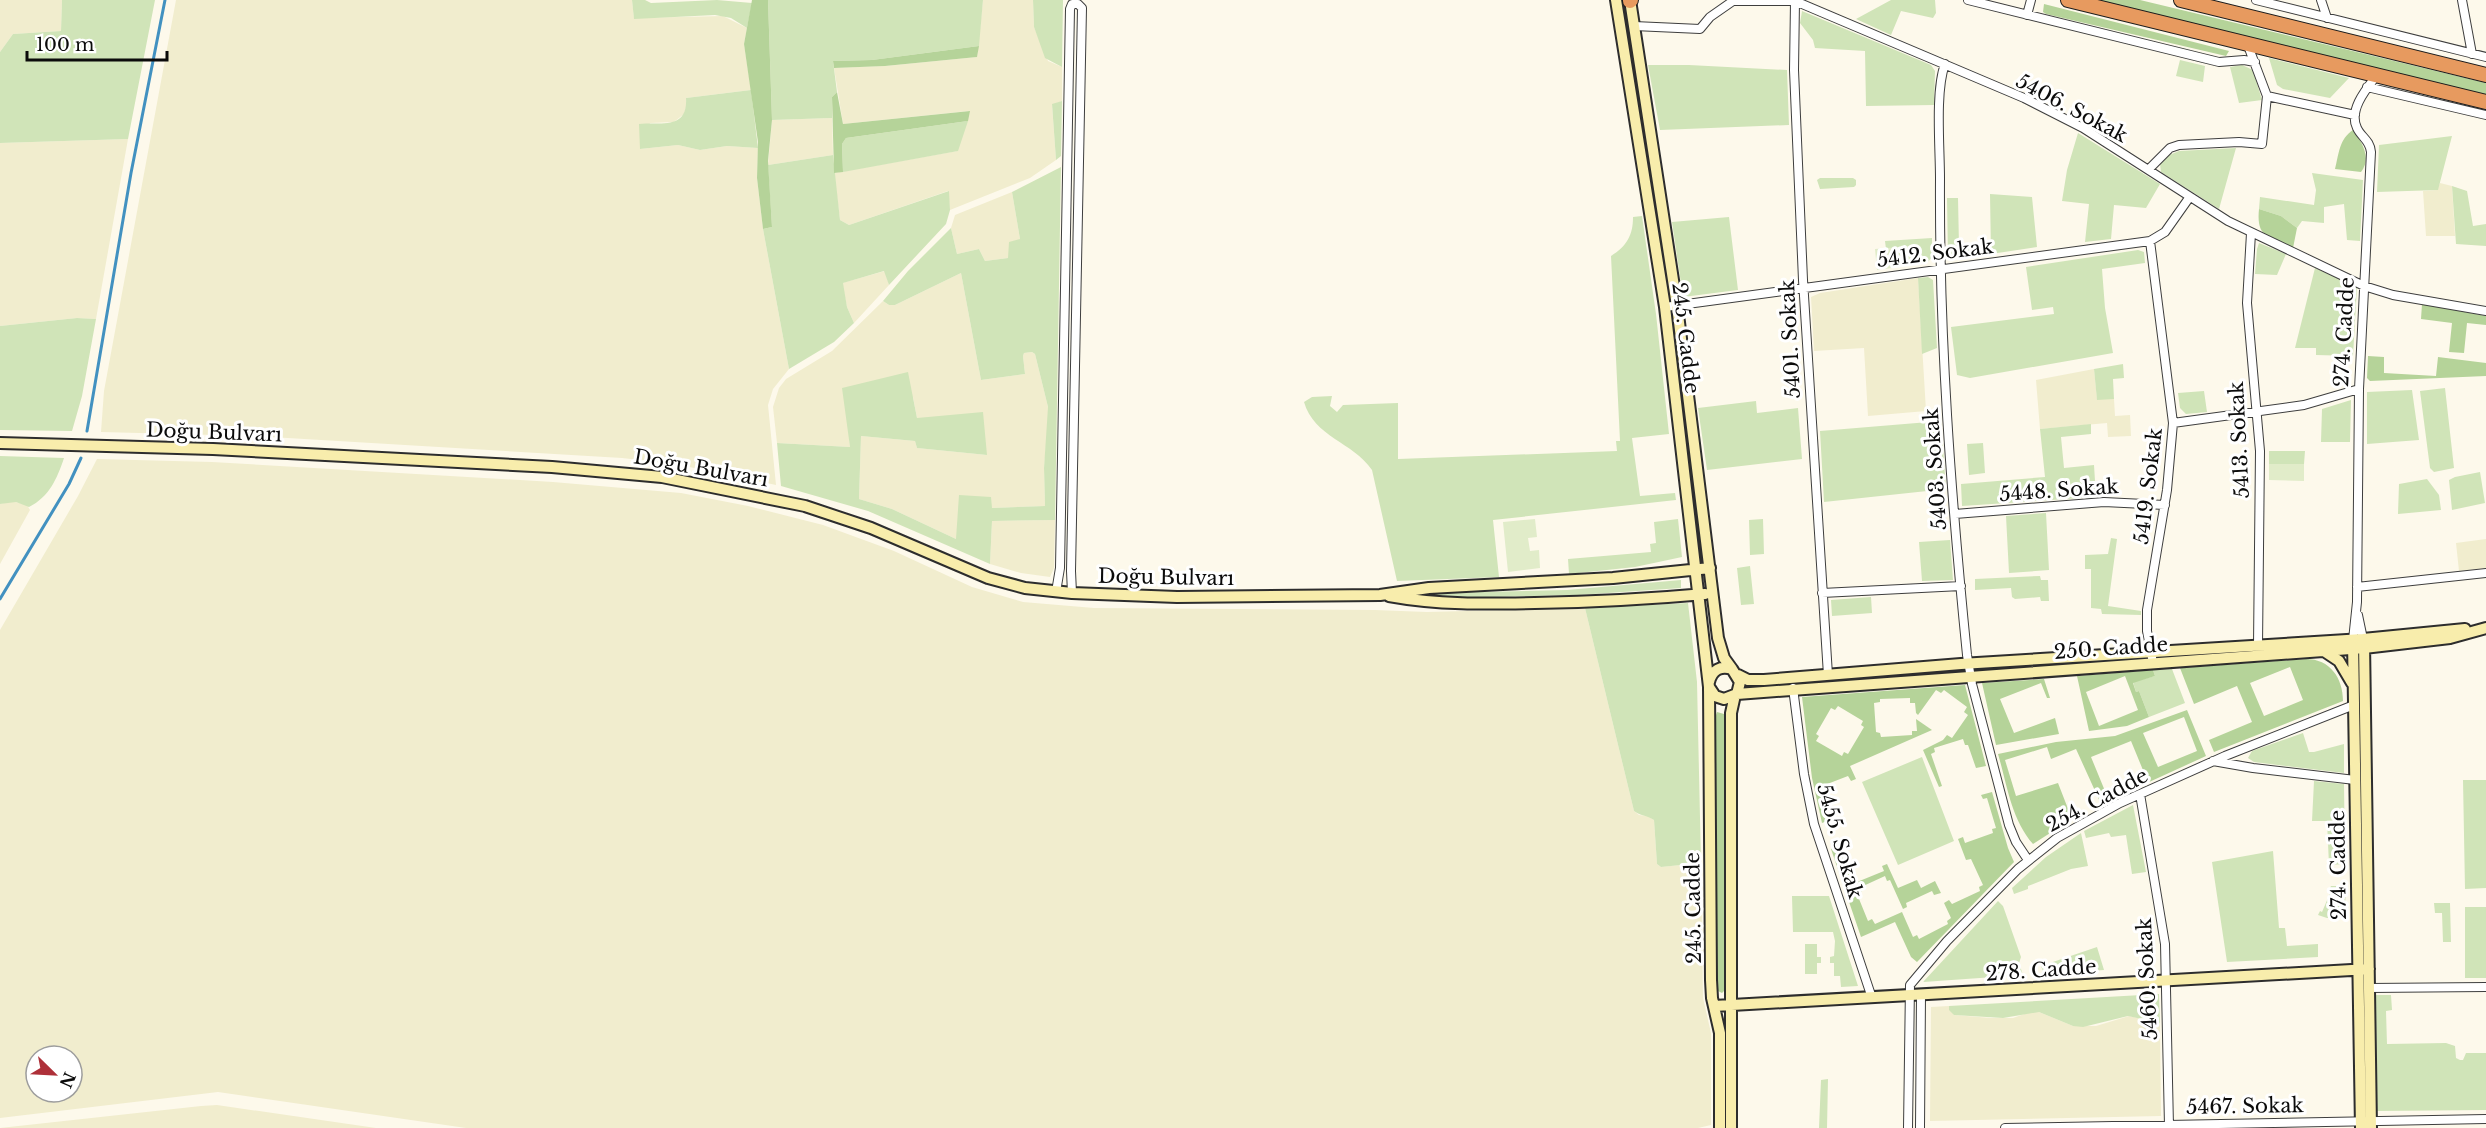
<svg xmlns="http://www.w3.org/2000/svg" width="2486" height="1128" font-family="'Libre Baskerville',serif">
  <style>
    .farmland { fill: #f1edce; fill-rule: evenodd }
    .green { fill: #d0e4b8 }
    .forest { fill: #b5d399; fill-rule: evenodd }
    .pitch { fill: #e1ecc9 }
    .lines { fill: none; stroke-linecap: round; stroke-linejoin: round }
    .stream { stroke: #4291c0; stroke-width: 3 }
    .street-casing { stroke: #3e3e3e; stroke-width: 10 }
    .secondary-casing { stroke: #2d2d2d; stroke-width: 14 }
    .highway-casing { stroke: #1c1c1c; stroke-width: 16 }
    .street { stroke: #fff; stroke-width: 8 }
    .secondary { stroke: #f8edac; stroke-width: 10 }
    .highway { stroke: #e79a5f; stroke-width: 14 }
    .labels { text-anchor: middle; dominant-baseline: central; stroke-width: 6; stroke-linejoin: round; paint-order: stroke }
    .street-label { font-size: 20px; fill: #0b0b0b; stroke: #fff }
  </style>
  <rect width="100%" height="100%" fill="#fdf9eb"/>
  <path class="farmland" d="M0 0H62L61 31 13 34 0 52Z
    M176 0H632L634 18 723 16 747 28 744 44 751 90 686 98V108L684 114 674 122 650 123 640 149 678 145 700 150 727 146 758 148 757 178 763 229 789 369 773 389 768 405 776 485 675 464 622 458 254 436 101 432 104 391Z
    M983 0H1033L1034 27 1048 61 1062 67V101L1052 105 1056 160 1030 178 950 210 948 191 849 225 840 220 834 173 957 151 969 111 843 124 834 68 885 66 977 57Z
    M832 118 833 155 768 165 772 120Z
    M128 139 96 319 77 318 0 326V143Z
    M2440 183 2452 186 2455 236H2426L2423 191 2437 190Z
    M1012 192 1020 239 1008 258 985 261 979 249 957 254 951 228 955 215Z
    M885 271 889 285 854 323 847 307 842 283Z
    M961 273 981 380 1025 374 1023 356 1024 353 1032 352 1035 354 1048 407V424L1044 468 1045 506 991 508 956 539 892 509 859 499 861 436 915 441 917 448 987 455 917 418 913 397 848 420 850 447 777 443 773 407 779 388 786 379 832 351 883 301 889 305H895Z
    M1918 278 1926 411 1868 416 1864 348 1814 351 1811 297 1820 293Z
    M2094 369 2097 399H2114L2115 416 2130 415 2131 436 2108 437 2107 423 2040 429 2036 380Z
    M97 459 212 462 553 482 681 493 748 506 823 525 894 551 972 587 1023 602 1094 608 1375 610 1427 612 1585 608 1634 811 1639 815 1648 816 1654 820 1657 864 1661 867 1701 863 1703 998 1711 1033V1125L1698 1128H466L218 1092 0 1118V630L78 496ZM36 1056H72V1092H36Z
    M12 501 27 505 30 510 0 564V504Z
    M1055 520 1054 568 1050 577 1021 573 990 564 992 521Z
    M2486 539V568L2459 571 2456 543Z
    M1949 1006 1954 1015 1991 1018H2013L2030 1012H2039L2073 1026H2096L2129 1016 2160 1023 2161 1116 1930 1121 1931 1007Z
    M217 1105 376 1128H0L201 1106Z"/>
  <path class="green" d="M62 0H155L128 139 0 143V52L13 34 61 31Z
    M632 0H645L651 3 717 0 752 3 747 28 731 18 715 15 634 19Z
    M768 0H983L979 46 872 60 833 61 837 92 832 97V118L772 120Z
    M1033 0H1063L1062 67 1045 58 1034 27Z
    M1891 0H1935L1936 13 1933 18 1901 11 1891 35 1856 19Z
    M1802 11 1931 65 1935 71 1934 105 1866 106 1865 51 1815 48 1813 40 1800 23Z
    M2269 58 2349 78 2330 98 2283 89 2277 85Z
    M2180 60 2205 66 2203 82 2176 76Z
    M1648 65H1689L1787 70 1789 125 1660 130Z
    M2242 65 2253 70 2262 100 2239 103 2230 67Z
    M751 90 758 148 727 146 700 150 678 145 640 149 639 124C660 122 688 130 686 98Z
    M1062 101 1061 156 1056 160 1052 104Z
    M968 121 958 151 843 172 842 144 846 138Z
    M2078 133 2160 184 2146 208 2114 205 2111 239 2085 242 2089 204 2062 201 2067 170Z
    M2452 136 2438 190 2377 192 2379 145Z
    M2236 148 2219 209 2161 172 2160 164 2167 156 2179 151Z
    M833 155 840 220 849 225 949 191 950 210 946 224 889 285 884 271 843 283 847 307 854 323 834 342 789 369 763 229 772 227 768 165Z
    M1061 167 1055 520 992 521 990 564 868 511 781 486 777 443 850 447 842 388 908 372 917 418 983 412 987 455 917 448 915 441 861 436 859 499 892 509 956 539 959 495 991 497 992 508 1045 506 1044 468 1048 407 1035 354 1032 352 1024 353 1023 356 1025 374 981 380 961 273 895 305H889L883 301 908 271 951 228 957 254 979 249 985 261 1008 258 1009 242 1020 239 1012 192Z
    M2312 173 2363 180 2360 241 2347 240 2344 204 2324 207V223L2302 221 2297 228 2281 216 2259 209 2260 197 2314 205 2316 190Z
    M1820 178H1853L1856 180V185L1854 187 1820 189 1817 180Z
    M2452 186 2467 191 2473 226 2486 224V246L2456 244Z
    M1990 194 2032 197 2037 247 1991 254Z
    M1947 198H1958L1959 246H1986V255L1948 259Z
    M1642 216 1656 314 1669 434 1632 438 1640 496 1675 493 1676 500 1493 520 1499 577 1397 581 1372 470C1353 442 1314 437 1304 402L1312 397 1332 396 1330 406 1337 412 1343 405 1398 403V459L1617 451 1616 441H1620L1611 256C1627 246 1633 235 1633 217Z
    M1729 217 1738 290 1683 297 1672 222Z
    M1932 238V257L1927 263 1914 265 1912 246 1886 249 1885 241Z
    M2259 243 2286 254 2277 275 2255 274 2257 249Z
    M2138 250 2144 252 2145 263 2102 269 2105 308 2113 353 1970 378 1957 375 1951 327 2054 314 2053 307 2032 310 2026 267Z
    M2315 268 2357 287 2353 356 2316 355V348H2295Z
    M1928 277 1933 280 1937 348 1922 354 1918 278Z
    M77 318 96 319 82 396 72 431 0 430V326Z
    M2123 364 2124 378 2113 379 2114 399 2097 400 2094 369Z
    M2445 388 2454 468 2434 472 2430 468 2420 391Z
    M2412 390 2419 440 2367 444V392Z
    M2204 391 2207 412 2186 414 2180 408 2178 393Z
    M2351 400 2350 442H2321L2322 409Z
    M1756 401 1757 413 1798 408 1802 459 1707 470 1698 408Z
    M1941 421 1946 489 1824 502 1820 431Z
    M2091 424V434L2061 437 2064 468 2094 465 2096 497 1962 506 1961 484 2045 477 2040 429Z
    M1983 443 1985 473 1969 475 1967 444Z
    M2269 451H2305L2304 464H2269Z
    M0 456 64 458C57 479 49 497 29 507L16 502 0 504Z
    M2480 472 2485 503 2452 510 2449 480 2455 477Z
    M2427 479 2439 495 2441 510 2398 514 2399 484Z
    M2046 513 2049 570 2009 573 2006 516Z
    M1678 519 1682 557 1635 567 1569 574 1568 559 1651 552 1650 544 1656 543 1654 522Z
    M1763 519 1764 554 1750 555 1749 520Z
    M2111 538 2117 539 2108 606 2141 611V615L2102 614 2101 609 2091 608V569H2085V555L2108 554Z
    M1950 540 1953 580 1922 581 1919 542Z
    M1750 566 1754 604 1741 605 1737 568Z
    M2040 576 2041 580H2048L2049 601H2041L2040 597 2015 599 2012 597 2011 588 1975 590V579Z
    M1681 580V588L1579 595 1446 598 1428 597 1433 593 1567 590Z
    M1871 597 1872 613 1832 616 1831 600Z
    M1688 603 1697 682 1701 863 1661 867 1657 864 1654 820C1647 815 1640 816 1634 811L1585 608Z
    M1957 669V673L1745 687 1746 683Z
    M2172 669 2185 703 2149 717 2139 691 2136 692 2133 682 2155 676 2153 670Z
    M2303 733 2309 752H2314L2344 744V773L2254 762 2248 758 2252 751Z
    M1922 757 1954 841 1898 865 1862 782Z
    M2463 780H2486V888L2465 889Z
    M2314 781 2344 784 2345 864 2329 865 2327 821H2312Z
    M2133 805 2146 872 2132 874 2126 835 2111 837 2109 833 2086 838 2084 831Z
    M2081 833 2088 866 2071 869 2028 886V889L2014 894 2012 888 2046 857Z
    M2273 851 2279 928H2285L2287 946 2318 944V957L2227 962 2212 862Z
    M2331 886H2345L2346 918H2327L2318 915 2320 911 2322 912 2331 891 2329 890Z
    M1792 896H1829L1858 986 1841 987 1840 976H1834V963H1830V957L1834 956 1835 941 1833 932H1793Z
    M1998 901 2003 906 2021 957 2019 963 2023 975 1923 982Z
    M2434 903H2450L2451 942H2443L2442 913H2435Z
    M2465 907H2486V978H2465Z
    M1805 944H1817V957H1821V963H1817V974H1805Z
    M2097 947 2104 970 2044 974 2041 966Z
    M2159 994 2160 1023 2128 1016 2083 1027 2073 1026 2039 1012 2003 1018 1954 1015 1949 1010V1006Z
    M2376 995H2391L2392 1010 2386 1011 2387 1044 2446 1043 2455 1046 2456 1058 2460 1060H2463L2466 1053H2486V1110L2377 1111Z
    M1828 1079 1827 1128H1819L1821 1080Z"/>
  <path class="forest" d="M752 0H768L772 120 768 161 772 227 763 229 757 178 758 142 744 44Z
    M2094 0H2140L2486 83V96Z
    M2044 4 2229 51 2226 56 2046 14 2043 12Z
    M979 46 977 57 885 66 834 68 833 61 872 60Z
    M837 92 843 124 970 111 968 121 846 138 842 144 843 172 834 173 832 97Z
    M2353 130C2362 142 2372 158 2361 172L2335 169C2339 154 2339 139 2353 130Z
    M2259 209 2281 216 2297 228 2293 248C2269 235 2256 239 2259 209Z
    M2422 304 2486 316V325L2467 323 2464 353 2449 352 2452 323 2421 319Z
    M2368 356 2384 357V373L2436 376 2438 357 2486 363V376L2370 381 2367 378Z
    M2306 659C2330 659 2343 678 2343 701L2214 752 2209 740 2252 722 2237 686 2194 704 2180 668ZM2290 667 2303 700 2264 716 2250 683Z
    M2153 670 2155 676 2133 683 2136 692 2139 691 2149 717 2127 726 2089 731 2077 676ZM2125 676 2138 710 2099 726 2086 692Z
    M2044 679 2050 698H2047L2041 683 2000 699 2014 733 2055 718 2059 734 1996 745 1982 683Z
    M1965 685 1986 766 1976 768 1968 745H1965L1963 739 1934 748 1935 752 1931 754 1942 786 1939 787 1923 750 1943 740 1947 735 1952 738 1968 715 1964 712 1967 707 1944 690 1941 693 1936 690 1918 715 1916 713 1915 703H1910V698L1880 699V702L1874 703 1876 732 1880 733 1881 737 1912 735V731H1917L1916 719 1932 730 1850 766 1856 779 1851 781 1848 776 1822 786 1823 790 1820 792 1829 817 1827 821 1822 823 1812 778 1802 697ZM1838 706 1863 721 1861 725 1864 727 1848 754 1844 752 1842 756 1816 741 1819 736 1816 734 1831 708 1835 710Z
    M2187 710 2206 756 2101 804 2076 749 2051 759 2047 747 2005 760 2016 796 2058 783 2072 819 2033 844C2011 819 2007 784 1998 754L2056 742 2115 736ZM2184 717 2197 751 2158 767 2143 733ZM2131 741 2145 775 2105 791 2091 757Z
    M1717 712 1724 714V991L1722 993 1716 990V715Z
    M1992 792 2008 848 2014 862 1917 962 1911 957 1895 922 1861 937 1831 849 1842 844 1844 848 1840 851 1851 878 1855 877 1857 882 1884 871 1882 866 1887 864 1898 888 1917 880 1921 888 1935 881 1941 893 1934 895 1932 891 1906 903 1907 907 1903 909 1890 880 1887 881 1885 876 1861 887 1862 891 1857 894 1868 921 1872 919 1875 924 1902 912 1913 937 1917 935 1919 939 1948 924 1947 921 1951 918 1944 903 1949 900 1952 904 1980 891 1979 887 1983 885 1971 859 1966 860 1958 839 1963 837 1965 843 1993 833 1992 829 1996 828 1987 798 1983 799 1981 795Z"/>
  <path class="pitch" d="M1913 246 1914 265 1877 270 1875 249Z
    M2269 464H2304V481L2269 480Z
    M1535 519 1537 537 1528 538 1530 551 1539 550 1540 568 1508 572 1503 522Z"/>
  <g class="lines">
    <path class="stream" d="M87 431 131 173 165 0
      M0 599 69 484 81 458"/>
    <defs>
      <path id="street" d="M1968 0 2219 62 2244 60 2255 62
        M2256 0 2486 57
        M2321 0 2327 18
        M2462 0 2472 54
        M1795 1 1794 70 1803 280 1828 675
        M2027 15 2031 0
        M1634 26 1700 29 1710 17 1733 1H1795L2024 98 2083 128 2228 221 2364 286 2393 295 2486 311
        M1945 64C1935 91 1940 147 1940 178 1939 337 1951 496 1967 655L1972 684 2009 825 2016 842 2028 860
        M2367 87 2486 115
        M2267 96 2355 115
        M2149 169 2170 148 2179 145 2239 142 2262 144 2267 96 2247 43
        M2251 233 2247 303 2260 451 2258 646
        M2150 241 2173 423 2167 490 2147 610V631L2153 663
        M1665 307 2150 241 2165 232 2189 198
        M2173 423 2304 405 2359 389
        M1955 514 2104 502 2165 505
        M2357 587 2486 573
        M1056 592 1060 568 1070 9 1072 4H1078L1082 8 1071 571 1072 593
        M1822 593 1961 586
        M2358 615 2363 639
        M2353 640 2357 602 2359 389 2371 152C2370 140 2361 137 2357 128 2348 110 2367 88 2377 75
        M1793 688 1804 774 1814 824 1872 998
        M2213 761 2253 768 2355 780
        M2140 794 2165 944 2169 1126
        M2369 988 2486 987
        M1908 1128 1910 985 1947 941 2018 869 2057 838 2120 803 2225 756 2354 705
        M1920 1128 1921 995
        M2005 1128 2486 1119"/>
      <path id="secondary" d="M1616 0 1665 307 1709 687 1715 696 1724 699 1737 694 1740 682 1732 669C1721 665 1712 670 1709 682
        M1630 0 1677 306 1718 638 1724 658 1732 669
        M0 443 213 449 552 467 662 477 805 506 871 528 988 578 1025 588 1072 593 1177 597 1380 595 1429 588 1613 578 1710 568
        M1389 596C1438 605 1486 604 1535 603 1592 602 1649 599 1705 594
        M2353 642 2361 1128
        M2364 642 2371 1128
        M2324 651 2339 661 2352 683
        M1738 675 1748 680H1764L1961 664 2363 639 2465 629
        M1709 687 1711 980 1712 998 1720 1033V1128
        M1737 694 2364 648 2450 638 2486 628
        M1714 1006 2369 969
        M1731 1128V713L1735 695"/>
      <path id="highway" d="M2068 0 2486 102
        M2181 0 2486 75
        M1630 1 1631 0"/>
    </defs>
    <use href="#street" class="street-casing"/>
    <use href="#secondary" class="secondary-casing"/>
    <use href="#highway" class="highway-casing"/>
    <use href="#street" class="street"/>
    <use href="#secondary" class="secondary"/>
    <use href="#highway" class="highway"/>
  </g>
  <g class="labels">
    <g class="street-label">
      <text transform="translate(2072 108) rotate(28)">5406. Sokak</text>
      <text transform="translate(1935 253) rotate(-7)">5412. Sokak</text>
      <text transform="translate(2344 332) rotate(-87)">274. Cadde</text>
      <text transform="translate(1686 338) rotate(83)">245. Cadde</text>
      <text transform="translate(1790 339) rotate(-93)">5401. Sokak</text>
      <text transform="translate(214 432) rotate(2)">Doğu Bulvarı</text>
      <text transform="translate(2239 440) rotate(-93)">5413. Sokak</text>
      <text transform="translate(701 468) rotate(10)">Doğu Bulvarı</text>
      <text transform="translate(1935 469) rotate(-94)">5403. Sokak</text>
      <text transform="translate(2148 486) rotate(-83)">5419. Sokak</text>
      <text transform="translate(2059 490) rotate(-4)">5448. Sokak</text>
      <text transform="translate(1166 577) rotate(1)">Doğu Bulvarı</text>
      <text transform="translate(2111 648) rotate(-4)">250. Cadde</text>
      <text transform="translate(2097 800) rotate(-28)">254. Cadde</text>
      <text transform="translate(1840 841) rotate(74)">5455. Sokak</text>
      <text transform="translate(2338 865) rotate(-91)">274. Cadde</text>
      <text transform="translate(1693 908) rotate(-91)">245. Cadde</text>
      <text transform="translate(2041 970) rotate(-4)">278. Cadde</text>
      <text transform="translate(2147 979) rotate(-93)">5460. Sokak</text>
      <text transform="translate(2245 1106) rotate(-1)">5467. Sokak</text>
    </g>
  </g>
  <g transform="translate(54 1074) rotate(114)"><circle r="28" fill="#ffffff" stroke="#9d9d9d" stroke-width="1.5"/>
  <path d="M0-4.5L10 22L0 15L-10 22Z" fill="#ae3039"/>
  <text y="-9" font-size="16" font-weight="bold" text-anchor="middle" fill="#0b0b0b">N</text>
  </g>
  <path d="M27 51v9h140v-9" fill="none" stroke="#0b0b0b" stroke-width="3"/>
  <text x="36" y="51" font-size="18" fill="#0b0b0b" stroke="#ffffff" stroke-width="4.5" paint-order="stroke">100 m</text>
</svg>
